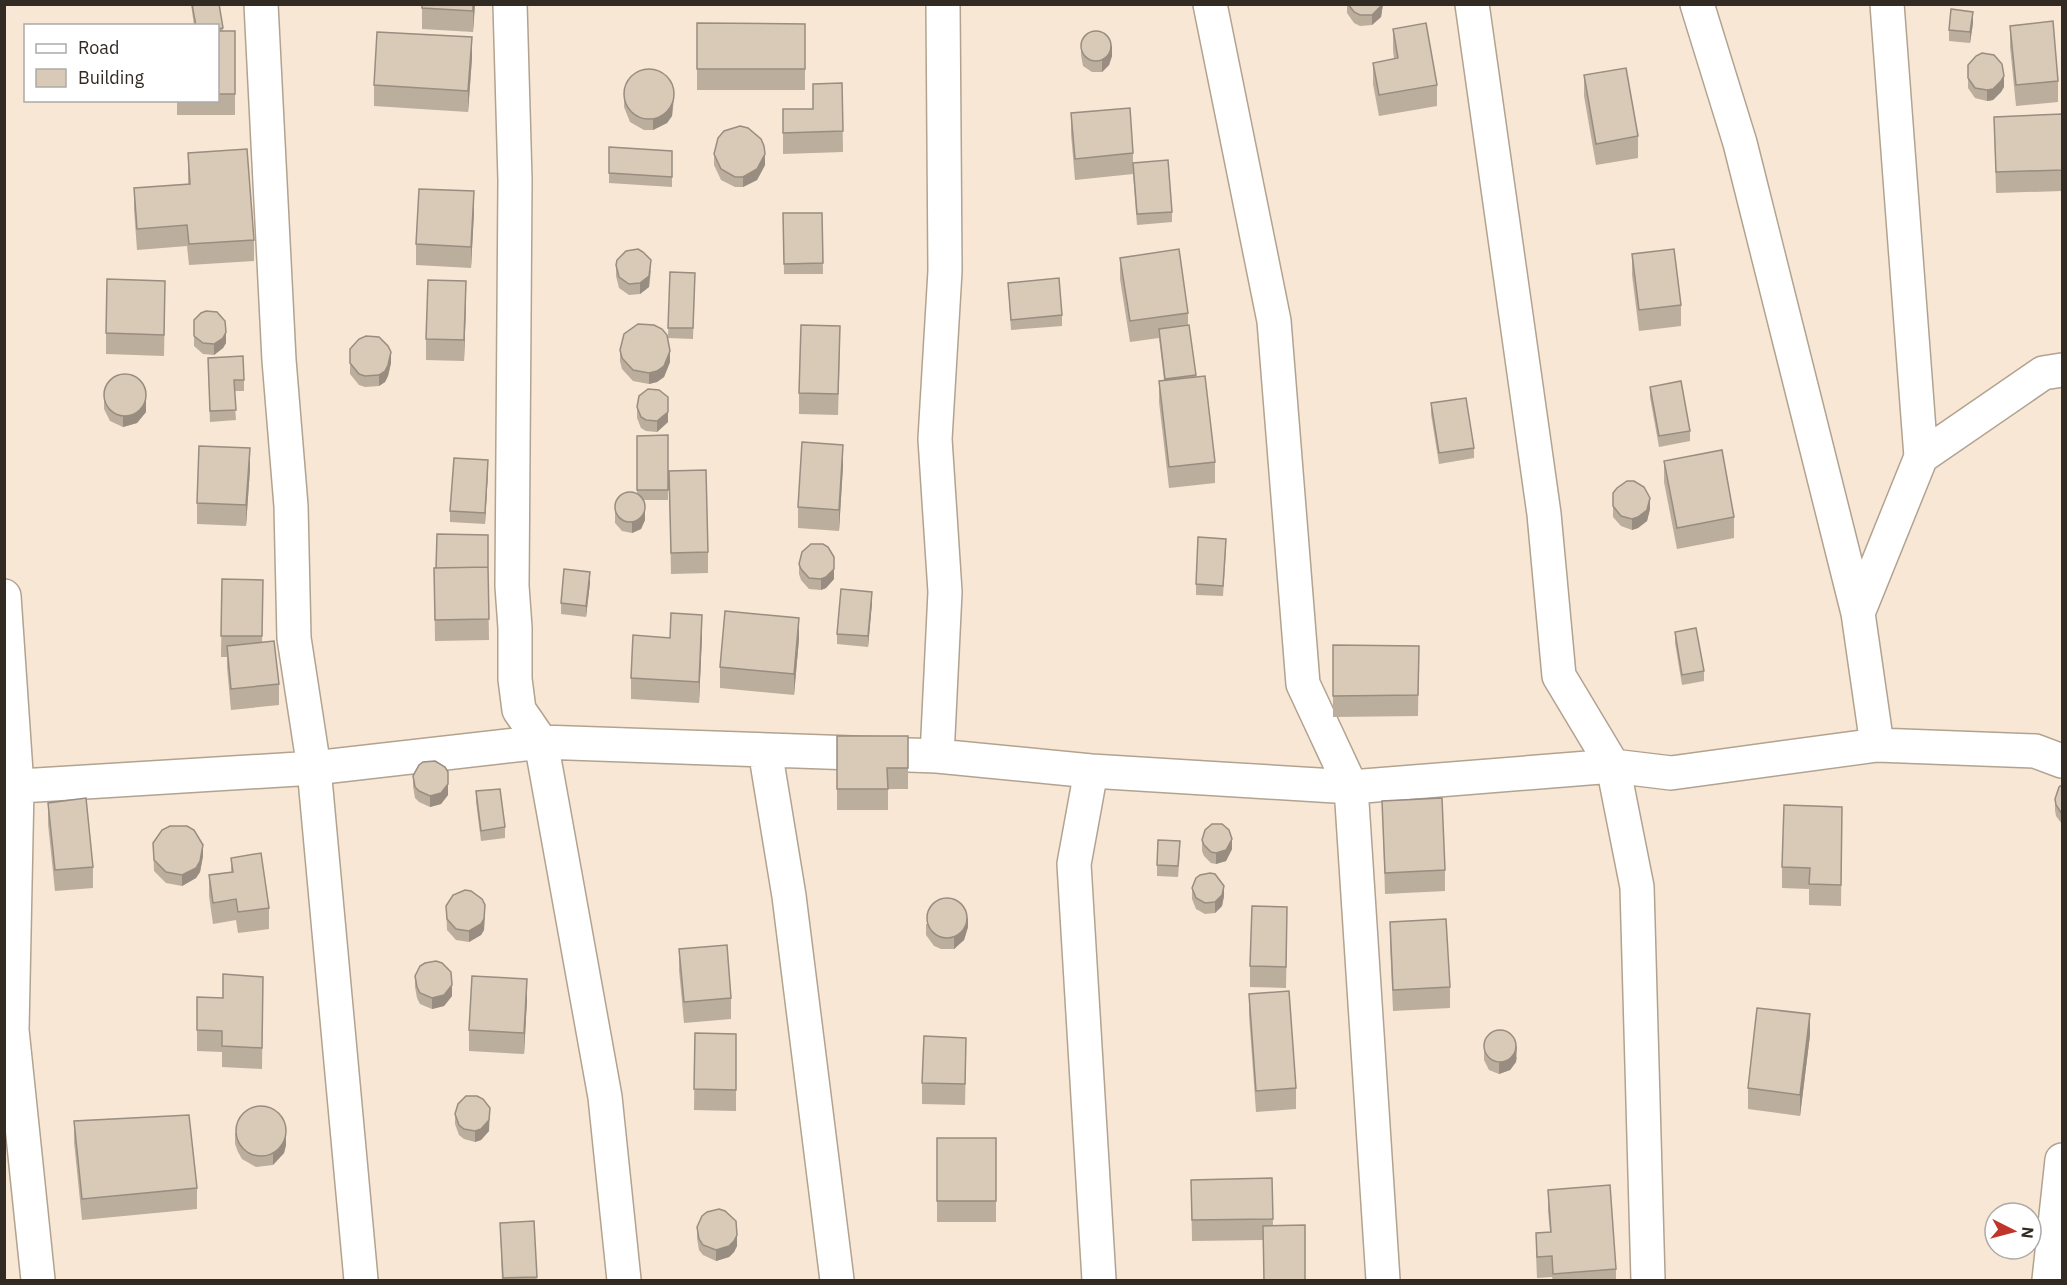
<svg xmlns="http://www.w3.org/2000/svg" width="2067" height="1285" font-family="'IBM Plex Sans',sans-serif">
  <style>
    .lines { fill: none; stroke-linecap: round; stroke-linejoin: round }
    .minor-casing { stroke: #b2a391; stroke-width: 36 }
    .minor { stroke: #fff; stroke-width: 33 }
    .wall { fill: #bbae9d }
    .shaded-wall { fill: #988d80 }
    .building { fill: #d9cab7; stroke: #988d80; stroke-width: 1.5 }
  </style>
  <rect width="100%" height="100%" fill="#f7e7d4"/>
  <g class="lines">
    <defs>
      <path id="minor" d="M261 4 279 360 291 506 294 638 314 768 361 1280
        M510 4 515 180 512 586 515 628V679L519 710 541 742 605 1097 624 1280
        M1210 4 1274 321 1303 684 1351 787 1383 1280
        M1472 4 1544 514 1559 676 1613 766 1637 887 1648 1280
        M1697 4 1740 143 1858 613 1877 745 2035 751 2062 761
        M1921 457 2043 373 2062 370
        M4 596 17 787 12 1030 38 1280
        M1858 613 1921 457 1887 4
        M765 750 789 896 837 1280
        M937 756 945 592 935 439 945 271 943 4
        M1091 771 1074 864 1099 1280
        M4 787 314 768 541 742 937 756 1091 771 1351 787 1613 766 1671 773 1877 745
        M2049 1280 2062 1160"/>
    </defs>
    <use href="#minor" class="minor-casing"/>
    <use href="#minor" class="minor"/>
  </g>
  <path class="wall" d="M191 4H219L223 31H235V115H177V100H218V26H194Z
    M422 4H475L473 32 422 29Z
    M1347 4H1383L1381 17 1372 25 1360 26 1354 23 1347 13Z
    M697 23 805 24V90H697Z
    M1973 23 1970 43 1949 41V30Z
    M2010 26 2058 81V102L2016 106 2010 47Z
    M1393 29 1437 85V106L1379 116 1373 84V63L1394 59 1393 50Z
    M1081 45 1112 56 1109 65 1102 72H1092L1083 66 1081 55Z
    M472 58 468 112 374 106V85Z
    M1968 65 2004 87 2001 92 1993 100 1987 101 1975 98 1968 88Z
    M1584 75 1638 136V158L1596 165 1584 96Z
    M842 83 843 152 783 154V109H813Z
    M624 88 674 100 672 116 667 123 653 130H644L630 122 624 107Z
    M1071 113 1133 153V163L1172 212V222L1137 225 1133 174 1075 180 1071 134Z
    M2062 114V191L1996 193 1994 117Z
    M609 147 672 151V187L609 183Z
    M188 153 254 240V261L189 265 187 246 137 250 134 209V188L188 184Z
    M714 154 765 165 757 180 743 187H735L721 180 714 165Z
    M474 212 471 268 416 265V244Z
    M783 213H822L823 274H784Z
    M1632 254 1681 305V326L1639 331 1632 275Z
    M1120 258 1188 313V325H1189L1196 377 1215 462V483L1169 488 1159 402V381L1164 380 1159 338 1130 342 1120 279Z
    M616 265 651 271 649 287 640 294 629 295 619 288 616 276Z
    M670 272 695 273 693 339 668 338Z
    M1008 283 1062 315V326L1011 330Z
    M165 302 164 356 106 354V333Z
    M466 302 464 361 426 360V339Z
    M194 320 226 343 223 348 214 355 203 354 194 346Z
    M840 347 838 415 799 414V393Z
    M350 349 391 363 388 376 385 382 379 386 365 387 359 385 350 374Z
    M620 350 670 362 664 377 657 382 649 384 633 381 622 369 620 361Z
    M208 358 244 380V391H234L236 420 210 422Z
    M1650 387 1690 431V441L1659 447 1650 397Z
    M104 391 146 404V412L137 423 123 427 110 421 104 409Z
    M1431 403 1474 448V458L1439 464 1431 414Z
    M637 407 668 422 657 432 646 431 641 428 637 418Z
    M668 435V500H643L645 520 641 529 632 533 622 531 615 523V502L637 493V436Z
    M1664 461 1734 517V538L1677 549 1664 482Z
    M843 466 839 531 798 528V507Z
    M250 469 246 526 197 524V503Z
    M488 471 485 524 450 522V511Z
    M669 471 708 552V573L671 574Z
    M1613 493 1650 509 1647 521 1638 528 1632 530 1621 526 1613 517Z
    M1226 549 1223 596 1196 595V584Z
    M799 564 834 579 826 588 821 590 809 589 801 580 799 574Z
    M434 568 488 574 489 640 435 641Z
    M222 579 263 580 262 642 279 684V705L231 710 227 667V657H221Z
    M590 583 586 617 561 614V603Z
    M872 603 868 647 837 644V634Z
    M1675 632 1704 671V681L1682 685 1675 643Z
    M702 636 699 703 631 699V678L670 638Z
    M799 639 794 695 720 688V667Z
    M1333 645 1419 646 1418 716 1333 717Z
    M837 736H908V789H888V810H837Z
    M413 776 448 795 441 804 430 807 419 802 415 798 413 786Z
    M2062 785V824L2056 816 2055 810V799Z
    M476 791 505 827V838L481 841 476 802Z
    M1382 801 1445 870V891L1385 894Z
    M48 803 93 867V888L55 891 48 824Z
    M1842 828 1841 906 1809 905V889L1782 888V867Z
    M1202 840 1232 849 1226 861 1216 864 1211 863 1204 856 1202 851Z
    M153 843 203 856 200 872 196 878 182 886 166 883 154 871Z
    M1180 852 1178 877 1157 876V865Z
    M231 858 269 908V929L238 933 236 920 213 924 209 896V875L231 872Z
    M1192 888 1224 896 1222 906 1215 913 1205 914 1196 909 1192 899Z
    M446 906 485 916 484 930 481 935 469 942 456 940 447 930Z
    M1390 922 1450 987V1008L1393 1011 1390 943Z
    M926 924 968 927 964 940 954 949H941L934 946 926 935Z
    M1287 928 1286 988 1250 987V966Z
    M679 949 731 998V1019L684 1023 679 970Z
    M415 976 452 996 444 1006 432 1009 420 1004 417 998 415 987Z
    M263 977 262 1069 222 1067V1052L197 1051V997L223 998Z
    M1249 994 1296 1088V1109L1256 1112 1249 1015Z
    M527 1000 524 1054 469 1051V1030Z
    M695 1033 736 1034V1111L694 1110Z
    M1810 1035 1800 1116 1748 1109V1088Z
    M1484 1050 1517 1057 1516 1062 1510 1070 1499 1074 1489 1070 1484 1060Z
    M966 1059 965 1105 922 1104V1083Z
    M455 1114 489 1131 481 1140 475 1142 464 1139 459 1135 455 1124Z
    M74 1121 197 1188V1209L82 1220 74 1142Z
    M235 1133 286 1145 284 1153 273 1165 256 1167 242 1159 238 1152 235 1144Z
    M937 1138H996V1222H937Z
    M1272 1178 1273 1226 1263 1240 1192 1241 1191 1180Z
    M1548 1190 1616 1269V1281H1553L1552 1277 1537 1278 1536 1254V1233L1550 1232 1548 1211Z
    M534 1221 537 1281H502L500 1223Z
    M697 1227 737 1246 734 1252 729 1257 716 1261 703 1255 699 1250 697 1238Z"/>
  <path class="shaded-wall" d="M473 4H475L473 32Z
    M1382 4H1383L1381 17 1372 25V15Z
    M1973 12V23L1970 43V32Z
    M472 37V58L468 112V91Z
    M1112 45V56L1109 65 1102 72V61Z
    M2004 76V87L2001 92 1993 100 1987 101V90Z
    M674 89 672 116 667 123 653 130V119Z
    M765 154V165L757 180 743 187V177Z
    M474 191V212L471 268V247Z
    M651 260 649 287 640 294V283Z
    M466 281V302L464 361V340Z
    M226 332V343L223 348 214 355V344Z
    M670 351V362L664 377 657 382 649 384V373Z
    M391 352V363L388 376 385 382 379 386V375Z
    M146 394V412L137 423 123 427V416Z
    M668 412V422L657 432V421Z
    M843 445V466L839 531V510Z
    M250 448V469L246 526V505Z
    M488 460V471L485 524V513Z
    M1650 498V509L1647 521 1638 528 1632 530V519Z
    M645 509V520L641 529 632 533V522Z
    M834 557V579L826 588 821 590V579Z
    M590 572V583L586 617V606Z
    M872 592V603L868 647V636Z
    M702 615V636L699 703V682Z
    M799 618V639L794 695V674Z
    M448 784V795L441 804 430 807V796Z
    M1232 839V849L1226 861 1216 864V853Z
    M203 845V856L200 872 196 878 182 886V875Z
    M1224 886V896L1222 906 1215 913V902Z
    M485 905 484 930 481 935 469 942V931Z
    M968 917V927L964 940 954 949V938Z
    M527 979V1000L524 1054V1033Z
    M452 985V996L444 1006 432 1009V998Z
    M1810 1014V1035L1800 1116V1095Z
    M1517 1046 1516 1062 1510 1070 1499 1074V1063Z
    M490 1108 489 1131 481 1140 475 1142V1131Z
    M286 1134V1145L284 1153 273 1165V1154Z
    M737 1235V1246L734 1252 729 1257 716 1261V1250Z"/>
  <path class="building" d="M192 4H219L223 28 218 29V26H196Z
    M422 4H473V11L422 8Z
    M1348 4H1382L1381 6 1372 15H1360L1354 12Z
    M1951 9 1973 12 1970 32 1949 30Z
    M2053 21 2058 81 2016 85 2010 26Z
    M697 23 805 24V69H697Z
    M1426 23 1437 85 1379 95 1373 63 1398 58 1393 29Z
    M1081 46a15 15 0 1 1 30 0a15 15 0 1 1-30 0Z
    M218 31H235V94H218Z
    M377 32 472 37 468 91 374 85Z
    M1982 53 1994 55 2002 64 2004 76 2001 81 1993 89 1987 90 1975 88 1968 78V65L1976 56Z
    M1626 68 1638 136 1596 144 1584 75Z
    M624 94a25 25 0 1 1 50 0a25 25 0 1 1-50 0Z
    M842 83 843 131 783 133V109H813V84Z
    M1130 108 1133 153 1075 159 1071 113Z
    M2062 114V170L1996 172 1994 117Z
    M740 126 748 128 761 139 764 146 765 154 757 169 743 177H735L721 169 714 154 718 138 724 131Z
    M609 147 672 151V177L609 173Z
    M247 149 254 240 189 244 187 225 137 229 134 188 190 184 188 153Z
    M1168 160 1172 212 1137 214 1133 163Z
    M419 189 474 191 471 247 416 244Z
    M783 213H822L823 263 784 264Z
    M638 249 643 252 651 260 649 276 640 283 629 284 619 277 616 265 617 260 626 251Z
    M1179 249 1188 313 1130 321 1120 258Z
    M1674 249 1681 305 1639 310 1632 254Z
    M670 272 695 273 693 328H668Z
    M1059 278 1062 315 1011 320 1008 283Z
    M107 279 165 281 164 335 106 333Z
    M428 280 466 281 464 340 426 339Z
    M206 311 217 312 225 321 226 332 223 338 214 344 203 343 194 336V320L201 313Z
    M638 324 654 325 662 329 667 335 670 351 664 366 657 371 649 373 633 370 622 358 620 350 624 334Z
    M801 325 840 326 838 394 799 393Z
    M1189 325 1196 375 1165 379 1159 329Z
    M366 336 379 337 388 346 391 352 388 365 385 371 379 375 365 376 359 374 350 363V349L359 339Z
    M243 356 244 380H234L236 410 210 411 208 358Z
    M104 395a21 21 0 1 1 42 0a21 21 0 1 1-42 0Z
    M1205 376 1215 462 1169 467 1159 381Z
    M1681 381 1690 431 1659 436 1650 387Z
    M648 389 659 390 668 397V412L657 421 646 420 641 417 637 407 639 396Z
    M1466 398 1474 448 1439 453 1431 403Z
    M668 435V490H637V436Z
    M802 442 843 445 839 510 798 507Z
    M199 446 250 448 246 505 197 503Z
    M1722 450 1734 517 1677 528 1664 461Z
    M454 458 488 460 485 513 450 511Z
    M706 470 708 552 671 553 669 471Z
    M1627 481H1634L1644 487 1650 498 1647 510 1638 517 1632 519 1621 516 1613 506V493L1617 488Z
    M615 507a15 15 0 1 1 30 0a15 15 0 1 1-30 0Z
    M437 534 488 535V569V567L436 568Z
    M1198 537 1226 539 1223 586 1196 584Z
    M811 544H823L828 547 834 557V569L826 577 821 579 809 578 801 569 799 564 802 552Z
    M488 567 489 619 435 620 434 568Z
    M564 569 590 572 586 606 561 603Z
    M222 579 263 580 262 636H221Z
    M841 589 872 592 868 636 837 634Z
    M725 611 799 618 794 674 720 667Z
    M671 613 702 615 699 682 631 678 633 635 670 638Z
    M1696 628 1704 671 1682 675 1675 632Z
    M274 641 279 684 231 689 227 646Z
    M1333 645 1419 646 1418 695 1333 696Z
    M837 736H908V768H887L888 789H837Z
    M435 761 445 767 448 772V784L441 793 430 796 419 791 415 787 413 776 419 765 423 762Z
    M2062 785V814L2056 805 2055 799 2059 787Z
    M500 789 505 827 481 831 476 791Z
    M86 798 93 867 55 870 48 803Z
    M1442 798 1445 870 1385 873 1382 801Z
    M1784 805 1842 807 1841 885 1809 884 1810 868 1782 867Z
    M1212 824H1222L1229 830 1232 839 1226 850 1216 853 1211 852 1204 845 1202 840 1205 830Z
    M170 826H187L194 830 203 845 200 861 196 868 182 875 166 872 154 860 153 843 162 830Z
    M1158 840 1180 841 1178 866 1157 865Z
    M261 853 269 908 238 912 236 899 213 903 209 875 233 872 231 858Z
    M1210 873 1215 874 1224 886 1222 895 1215 902 1205 903 1196 898 1192 888 1196 878 1200 875Z
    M465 890 471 891 482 899 485 905 484 919 481 924 469 931 456 929 447 919 446 906 453 895Z
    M927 918a20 20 0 1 1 40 0a20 20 0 1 1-40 0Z
    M1252 906 1287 907 1286 967 1250 966Z
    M1446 919 1450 987 1393 990 1390 922Z
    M727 945 731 998 684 1002 679 949Z
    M436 961 442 963 451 972 452 985 444 995 432 998 420 993 417 987 415 976 420 966 425 963Z
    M223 974 263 977 262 1048 222 1046V1031L197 1030V997L223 998Z
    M472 976 527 979 524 1033 469 1030Z
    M1289 991 1296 1088 1256 1091 1249 994Z
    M1757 1008 1810 1014 1800 1095 1748 1088Z
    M1484 1046a16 16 0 1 1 32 0a16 16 0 1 1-32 0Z
    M695 1033 736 1034V1090L694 1089Z
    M924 1036 966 1038 965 1084 922 1083Z
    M466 1096H477L483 1099 490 1108 489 1120 481 1129 475 1131 464 1129 459 1125 455 1114 458 1104Z
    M236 1131a25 25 0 1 1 50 0a25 25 0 1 1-50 0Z
    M189 1115 197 1188 82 1199 74 1121Z
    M937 1138H996V1201H937Z
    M1272 1178 1273 1219 1192 1220 1191 1180Z
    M1610 1185 1616 1269 1553 1274 1552 1256 1537 1257 1536 1233 1551 1232 1548 1190Z
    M719 1209 725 1211 736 1221 737 1235 734 1241 729 1246 716 1250 703 1245 699 1239 697 1227 702 1216 707 1212Z
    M534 1221 537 1277 503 1278 500 1223Z
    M1305 1225V1281H1264L1263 1226Z"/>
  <rect width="2067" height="1285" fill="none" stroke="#312b24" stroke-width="12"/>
  <rect x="24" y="24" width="195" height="78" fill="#ffffff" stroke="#adaaa7" stroke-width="1.5"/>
  <rect x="36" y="44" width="30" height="9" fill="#ffffff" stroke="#adaaa7" stroke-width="1.5"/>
  <text x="78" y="54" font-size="18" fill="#312b24">Road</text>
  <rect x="36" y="69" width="30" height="18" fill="#d9cab7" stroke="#adaaa7" stroke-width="1.5"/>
  <text x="78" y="84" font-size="18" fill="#312b24">Building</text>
  <g transform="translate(2013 1231) rotate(96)"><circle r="28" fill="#ffffff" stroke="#adaaa7" stroke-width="1.5"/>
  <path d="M0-4.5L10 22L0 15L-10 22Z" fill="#c1342a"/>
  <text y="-9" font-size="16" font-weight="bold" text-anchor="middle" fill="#312b24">N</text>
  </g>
</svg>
